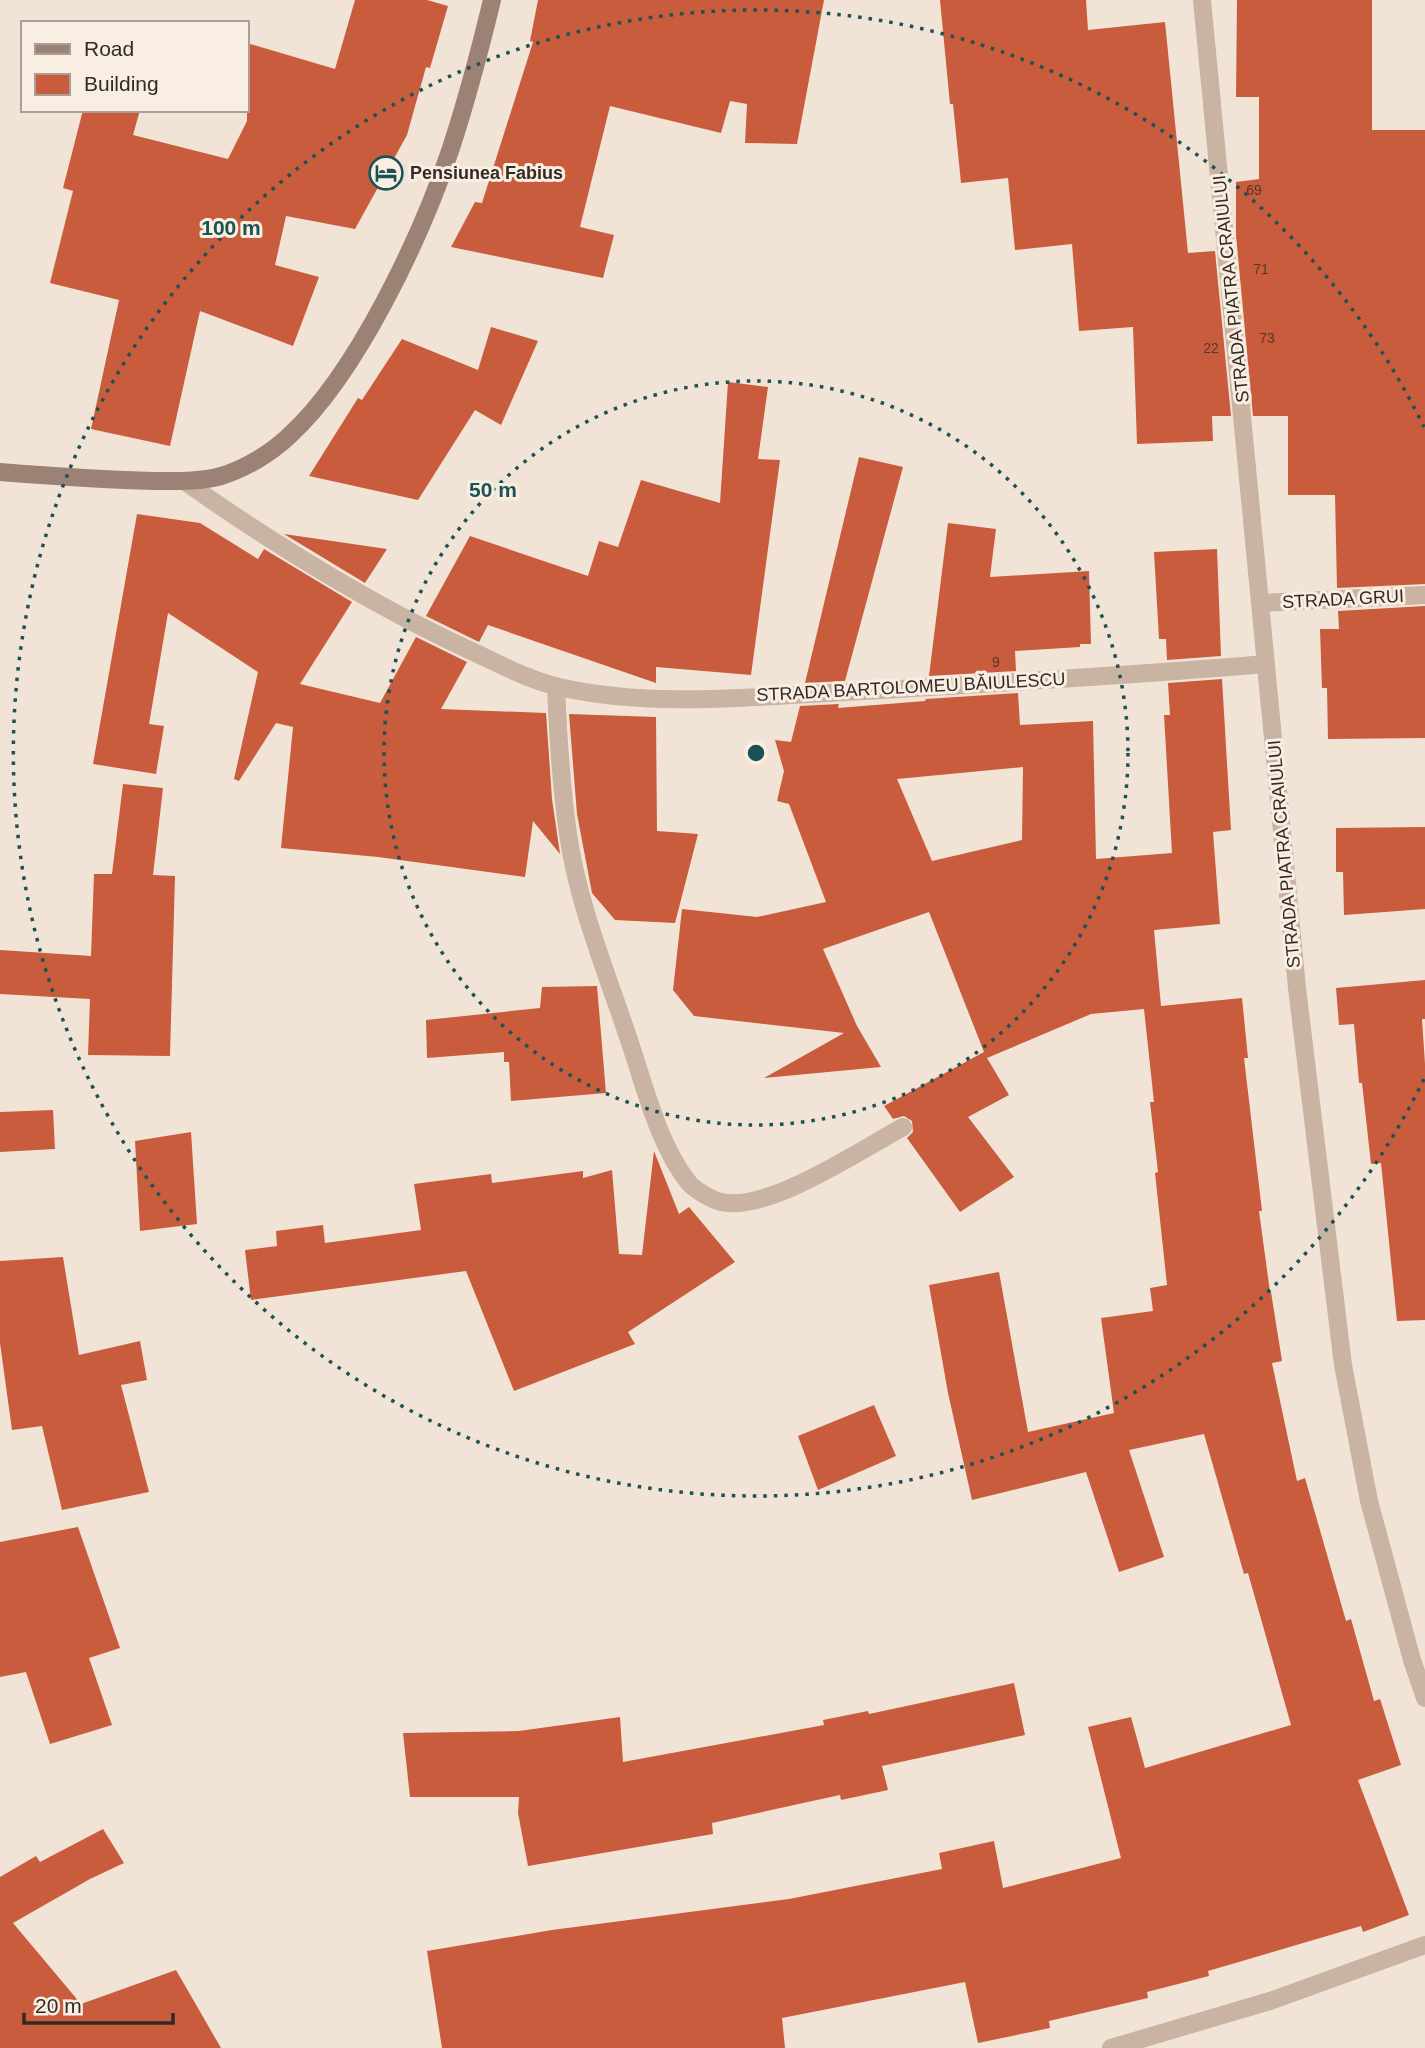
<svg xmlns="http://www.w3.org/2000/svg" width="1425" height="2048" font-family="Helvetica,sans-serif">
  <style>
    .building { fill: #c85c3d; fill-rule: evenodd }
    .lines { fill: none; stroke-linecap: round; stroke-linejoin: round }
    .minor { stroke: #c9b3a2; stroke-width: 18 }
    .secondary { stroke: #9c8274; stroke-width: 18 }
    .ring { fill: none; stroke: #1a5255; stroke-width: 3.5; stroke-dasharray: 3.5 7 }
    .labels { text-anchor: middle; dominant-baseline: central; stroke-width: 6; stroke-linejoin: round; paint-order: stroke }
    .number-label { font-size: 14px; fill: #58362b }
    .poi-label { font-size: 18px; font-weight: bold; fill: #332925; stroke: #f9eee2; text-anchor: start }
    .street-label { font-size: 18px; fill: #332925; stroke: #f9eee2 }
    .centre { fill: #1a5255; stroke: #f9eee2; stroke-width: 3.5 }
    .ring-label { font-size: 21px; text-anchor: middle; font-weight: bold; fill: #1a5255; stroke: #f9eee2; stroke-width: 6; stroke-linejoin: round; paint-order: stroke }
  </style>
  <rect width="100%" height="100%" fill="#f1e4d6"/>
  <path class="building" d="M355 0H427L448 6 430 68 426 67 407 135 355 229 286 216 275 265 319 277 293 346 200 311 170 446 91 429 119 300 50 283 73 191 63 188 83 110H140L133 135 228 159 247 121V43L335 69Z
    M538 0H824L797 144 745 143 747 104 730 101 721 133 610 106 580 227 614 235 603 278 451 247 475 202 482 203 533 42 530 41Z
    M940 0H1086L1088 30 1165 22 1188 253 1215 251 1231 416H1212L1213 441 1137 444 1133 327 1079 331 1072 244 1015 250 1008 178 961 183 953 104H950Z
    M1237 0H1372V130H1425V584L1337 588 1335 495H1288V416H1253L1236 235V182L1259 179V97H1236Z
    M491 327 538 341 501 425 475 410 418 500 309 476 358 398 362 400 402 339 478 370Z
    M728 382 768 387 758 459 780 460 751 675 656 667V683L488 625 479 642 426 616 470 536 588 576 599 541 618 547 641 480 720 503Z
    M859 457 903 467 845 681 805 683Z
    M137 514 200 523 258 559 264 549 352 602 300 684 380 703 416 637 467 662 441 709 546 713 552 799 560 854 533 821 525 877 378 857 281 848 293 727 276 723 239 781 234 779 258 672 168 613 149 724 164 726 156 774 93 764Z
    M948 523 996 529 990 577 1089 571 1091 644H1080V647L1015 651 1016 671 929 676Z
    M284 534 387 549 365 583Z
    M1217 549 1221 656 1167 660 1166 639H1159L1154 552Z
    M1425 606V738L1328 739 1327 688H1322L1320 629H1339L1338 611Z
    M1222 679 1231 830 1213 832 1220 924 1154 930 1161 1006 1242 998 1248 1058H1244L1262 1211H1259L1270 1292H1271L1282 1361 1272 1363 1297 1481 1305 1478 1346 1621 1351 1619 1374 1701 1380 1699 1401 1765 1358 1780 1409 1915 1363 1932 1361 1926 1208 1971 1209 1976 1147 1992 1148 1998 1049 2021 1050 2028 978 2043 965 1982 782 2018 785 2048H442L427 1951 552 1930 789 1899 942 1869 939 1853 994 1841 1003 1888 1121 1858 1088 1727 1131 1717 1145 1768 1291 1725 1248 1573 1244 1574 1204 1434 1129 1450 1164 1557 1119 1572 1086 1472 972 1500 948 1393 929 1285 999 1272 1028 1432 1114 1413 1101 1318 1153 1311 1150 1288 1167 1285 1155 1173 1158 1172 1150 1102H1154L1144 1009 1091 1014 987 1058 1009 1095 968 1117 1014 1177 960 1212 907 1138 913 1132 912 1121 904 1116 893 1119 884 1106 984 1052 929 912 823 949 857 1026 881 1067 764 1078 844 1033 694 1016 673 990 682 909 757 917 826 902 789 804 777 801 784 771 775 740 791 742 800 706 839 704 838 708 925 701 926 699 1018 693 1020 725 1093 721 1096 859 1172 853 1164 715H1170L1168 683ZM1023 767 1022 840 932 861 897 779Z
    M569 714 656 717 657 831 698 834 675 923 615 920 592 893 577 814Z
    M123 784 163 788 153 875 175 876 170 1056 88 1055 90 999 0 994V950L91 956 94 874H112Z
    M1425 827V909L1344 915 1343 872H1336V828Z
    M1425 980V1019H1422L1425 1064V1320L1397 1321 1381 1163 1371 1164 1362 1083H1359L1354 1024 1339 1025 1336 988Z
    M597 986 606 1093 511 1101 509 1062H504V1052L427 1058 426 1020 540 1008 542 987Z
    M53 1110 55 1149 0 1152V1112Z
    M191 1132 197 1224 140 1231 135 1141Z
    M654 1151 679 1214 689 1207 735 1262 628 1332 635 1344 514 1391 466 1271 251 1300 245 1250 277 1246 276 1231 323 1225 325 1243 421 1230 414 1184 491 1174 492 1183 583 1171V1178L612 1170 619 1254 642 1255Z
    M63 1257 79 1355 140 1341 147 1380 121 1385 149 1492 62 1510 42 1426 12 1430 0 1343V1261Z
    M874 1405 896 1456 818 1490 798 1436Z
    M78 1527 120 1648 89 1658 112 1725 50 1744 26 1672 0 1677V1542Z
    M1014 1683 1025 1735 882 1766 888 1790 841 1800 840 1795 712 1823 713 1834 528 1866 518 1813 519 1797H410L403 1733 519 1731 620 1717 623 1762 824 1725 823 1720 868 1711 869 1714Z
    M103 1829 124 1863 90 1879 13 1923 81 2004 176 1970 221 2048H0V1877L36 1856 40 1862Z"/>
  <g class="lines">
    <path class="minor" d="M1202 0 1297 988 1343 1365 1369 1501 1412 1660 1425 1698
      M184 481C275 545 368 603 469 650 498 663 528 680 559 687 652 708 749 697 844 692 985 684 1125 676 1266 664
      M1261 603 1425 595
      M556 686C558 736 561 785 568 834 578 904 606 971 628 1037 644 1083 658 1145 689 1183 695 1190 712 1200 721 1202 767 1213 861 1150 903 1127
      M1111 2048 1270 2001 1425 1945"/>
    <path class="secondary" d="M0 472C51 476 102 480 153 481 175 481 200 482 221 476 245 469 271 453 289 436 357 374 422 235 451 148 467 99 480 50 492 0"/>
  </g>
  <g class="ring">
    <circle cx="756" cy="753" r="372"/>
    <path d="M1424 1079A743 743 0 1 1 1424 427"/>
  </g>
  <defs>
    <symbol id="hotel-ring" viewBox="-11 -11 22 22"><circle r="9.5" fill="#f9eee2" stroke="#1a5255" stroke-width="1.5"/><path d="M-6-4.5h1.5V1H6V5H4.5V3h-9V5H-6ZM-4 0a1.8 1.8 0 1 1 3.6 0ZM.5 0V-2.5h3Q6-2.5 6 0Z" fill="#1a5255"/></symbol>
  </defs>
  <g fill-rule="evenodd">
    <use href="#hotel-ring" x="367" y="154" width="38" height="38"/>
  </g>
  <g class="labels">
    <g class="number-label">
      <text x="1254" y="190">69</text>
      <text x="1261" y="269">71</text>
      <text x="1267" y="338">73</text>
      <text x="1211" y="348">22</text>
      <text x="996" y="662">9</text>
    </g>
    <g class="poi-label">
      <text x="410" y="173">Pensiunea Fabius</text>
    </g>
    <g class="street-label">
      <text transform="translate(1231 289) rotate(-96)">STRADA PIATRA CRAIULUI</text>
      <text transform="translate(1343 599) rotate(-3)">STRADA GRUI</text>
      <text transform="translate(911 687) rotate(-3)">STRADA BARTOLOMEU BĂIULESCU</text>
      <text transform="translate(1284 854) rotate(-95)">STRADA PIATRA CRAIULUI</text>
    </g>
  </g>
  <circle cx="756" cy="753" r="10" class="centre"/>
  <g class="ring-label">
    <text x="231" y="235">100 m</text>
    <text x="493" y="497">50 m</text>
  </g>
  <rect x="21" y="21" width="228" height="91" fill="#f9eee2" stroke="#aa9f96" stroke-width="2"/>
  <rect x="35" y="44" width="35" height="10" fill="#9c8274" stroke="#aa9f96" stroke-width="2"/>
  <text x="84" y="56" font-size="21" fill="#332925">Road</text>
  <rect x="35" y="74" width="35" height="21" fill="#c85c3d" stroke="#aa9f96" stroke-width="2"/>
  <text x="84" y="91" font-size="21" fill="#332925">Building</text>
  <path d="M24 2013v10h149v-10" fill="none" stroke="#332925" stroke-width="3.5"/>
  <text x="35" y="2013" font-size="21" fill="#332925" stroke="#f9eee2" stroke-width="5" paint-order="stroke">20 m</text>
</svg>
